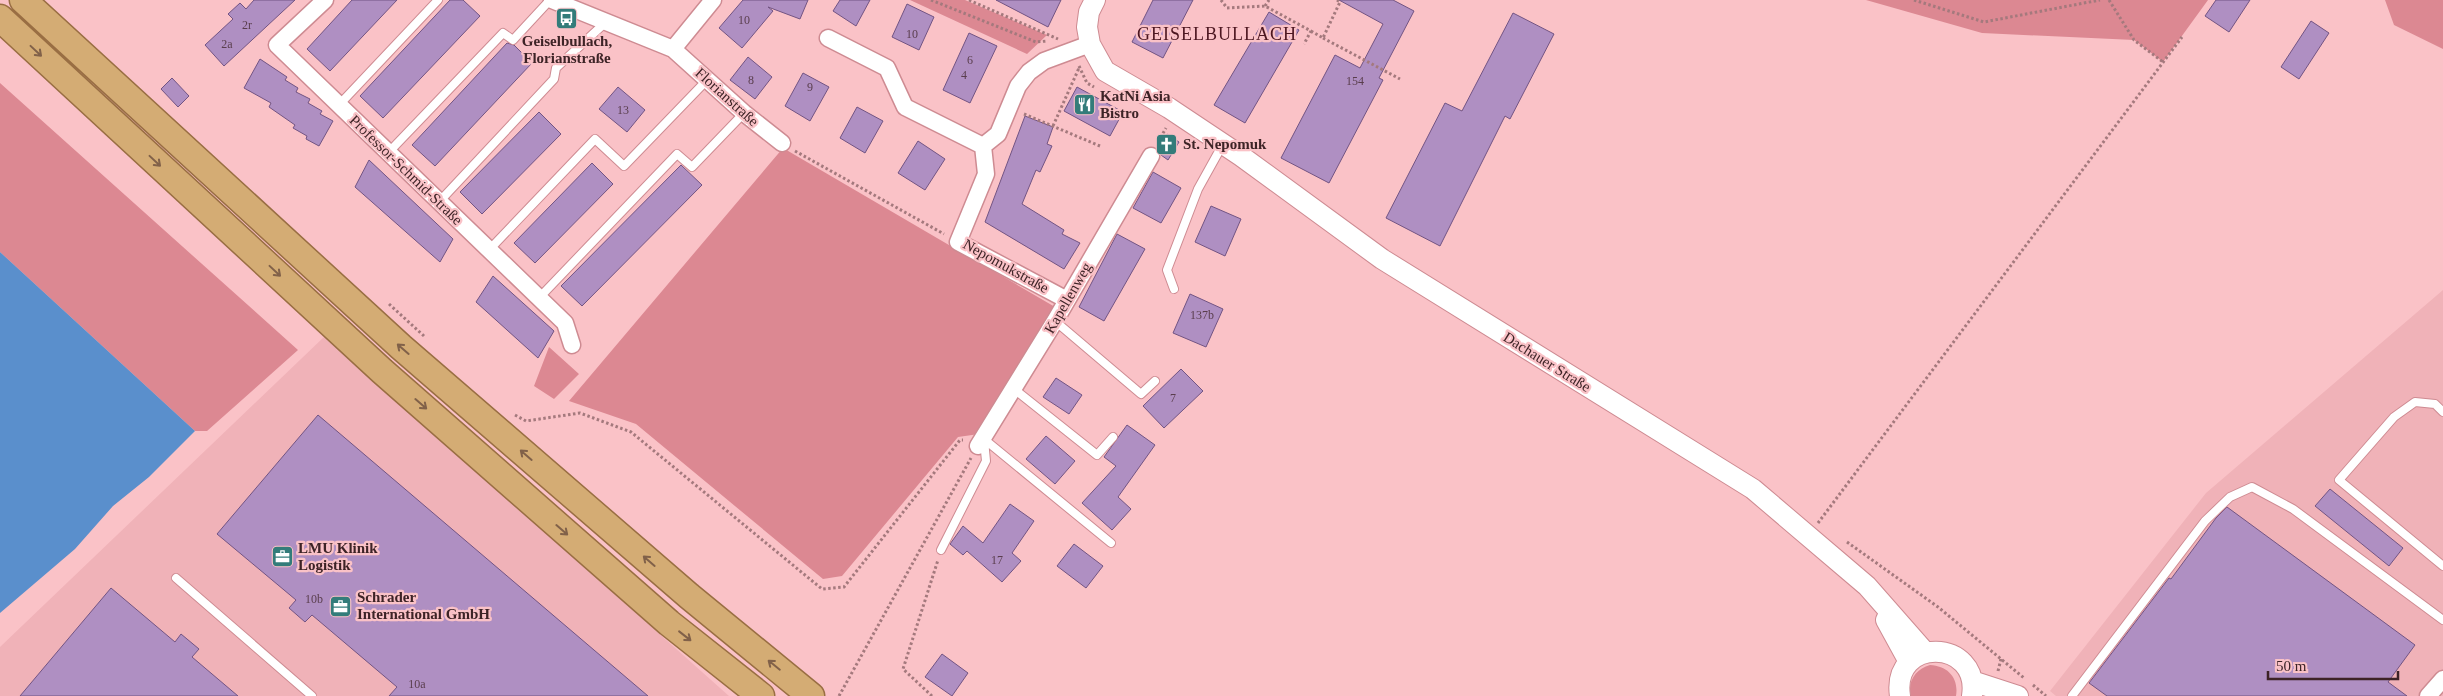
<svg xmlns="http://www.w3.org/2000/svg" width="2443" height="696" font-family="Georgia,serif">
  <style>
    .built { fill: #f0b2b8 }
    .green { fill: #dc8892 }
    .water { fill: #5a8fcc }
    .building { fill: #af8fc2; stroke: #725483 }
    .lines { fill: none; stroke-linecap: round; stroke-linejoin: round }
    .service-casing { stroke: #ce8b92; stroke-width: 10 }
    .minor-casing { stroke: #ce8b92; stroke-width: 19 }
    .tertiary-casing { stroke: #ce8b92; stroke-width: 22 }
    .trunk-casing { stroke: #996e43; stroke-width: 29 }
    .path { stroke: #a4797d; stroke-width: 3; stroke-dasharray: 2.5 2.5; stroke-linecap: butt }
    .service { stroke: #fff; stroke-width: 8 }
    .minor { stroke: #fff; stroke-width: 16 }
    .tertiary { stroke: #fff; stroke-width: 20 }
    .trunk { stroke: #d4ac74; stroke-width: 26 }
    .oneway { stroke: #816149 }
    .labels { text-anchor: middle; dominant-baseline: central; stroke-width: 4.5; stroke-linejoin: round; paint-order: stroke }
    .number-label { font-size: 12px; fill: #5a3e4d }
    .poi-label { font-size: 15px; font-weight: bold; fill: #3d2326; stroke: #fac2c7; text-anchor: start }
    .street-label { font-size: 15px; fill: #3d2326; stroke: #fac2c7 }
    .quarter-label { font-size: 18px; letter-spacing: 1px; fill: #4c1620; stroke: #fac2c7 }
  </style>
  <rect width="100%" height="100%" fill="#fac2c7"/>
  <path class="built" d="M2443 290V696H2056L2050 691 2206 493Z
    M325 336 729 696H0V647Z"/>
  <path class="green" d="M910 0H965L1047 35 1027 54Z
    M1866 0H2208L2163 62 2134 40 1982 33Z
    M2385 0H2443V49L2394 25Z
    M0 83 298 350 207 431H195L0 252Z
    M783 148 1055 307 979 434 958 437 842 576 823 579 636 424 569 401Z
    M549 347 579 374 554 399 534 386Z
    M1930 665C1948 666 1959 678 1956 696H1911C1907 681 1916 669 1930 665Z"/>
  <path class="water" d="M0 252 195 431 149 477 113 506 75 549 0 613Z"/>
  <path class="building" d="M254 0H295L224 66 205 45 233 19 228 14 240 3 246 9Z
    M352 0H397L330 71 307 49Z
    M450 0H463L480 16 383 118 360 96Z
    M743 0H808L800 19 768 7 773 11 742 48 719 28Z
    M840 0H870L856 26 833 11Z
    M996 0H1061L1048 27Z
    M1153 0H1193L1163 58 1132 42Z
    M1339 0H1393L1414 11 1379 78 1383 80 1329 183 1281 158 1335 55 1360 68 1383 24Z
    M2216 0H2250L2229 32 2205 16Z
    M907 4 934 17 919 50 892 37Z
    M1269 12 1299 30 1245 123 1214 105Z
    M1513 13 1554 34 1510 119 1505 116 1440 246 1386 218 1445 103 1462 111Z
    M2311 21 2329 33 2299 79 2281 67Z
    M969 33 997 46 970 103 943 90Z
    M507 43 514 45 532 63 435 166 412 145Z
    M748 57 772 77 755 99 730 80Z
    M260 59 287 77 285 80 298 88 296 92 310 99 308 103 322 111 320 114 333 121 319 146 306 139 307 136 293 128 295 125 269 107 271 103 244 88Z
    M803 73 829 87 810 121 785 106Z
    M172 78 189 96 178 107 161 89Z
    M618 87 645 110 627 132 599 109Z
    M1077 87 1123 112 1110 136 1064 111Z
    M857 107 883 121 865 153 840 138Z
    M539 112 561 134 482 214 460 192Z
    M1025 116 1053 127 1047 144 1052 146 1040 172 1036 170 1022 204 1064 230 1062 234 1080 243 1064 269 985 222Z
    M1167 134 1179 142 1168 160 1161 155 1158 149Z
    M918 141 945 159 925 190 898 173Z
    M369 160 453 239 440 262 355 187Z
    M592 163 613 184 535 263 514 243Z
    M681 165 702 185 582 306 561 286Z
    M1153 172 1181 188 1161 223 1133 208Z
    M1211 206 1241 219 1225 256 1195 242Z
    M1117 234 1145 249 1104 321 1079 307Z
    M493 276 554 331 538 358 476 302Z
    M1190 294 1223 309 1206 347 1173 333Z
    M1181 369 1203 391 1164 428 1143 406Z
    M1056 378 1082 395 1069 414 1043 397Z
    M318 415 648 696H389L397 687 312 615 305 622 289 608 296 600 217 534Z
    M1127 425 1155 445 1118 497 1131 509 1112 530 1082 503 1116 466 1104 457Z
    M1046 436 1075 461 1055 484 1026 459Z
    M2330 489 2403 548 2389 566 2315 506Z
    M1010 504 1034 521 1012 553 1021 561 1002 582 967 551 963 555 950 544 963 526 983 543Z
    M2227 507 2415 645 2388 682 2407 696H2107L2089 683 2169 578 2171 579 2216 518Z
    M1074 544 1103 566 1086 588 1057 566Z
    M111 588 175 642 181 634 199 649 192 657 238 696H20Z
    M942 654 968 673 952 696 925 677Z"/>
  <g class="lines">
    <defs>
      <path id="service" d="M338 106 438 0
        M388 153 503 33 513 40 550 0
        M439 202 554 79 556 68 606 22
        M489 250 595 139 624 166 708 79
        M1174 289 1167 270 1198 189 1223 144
        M539 298 677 154 692 167 744 113
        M1055 321 1141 394 1155 381
        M1014 389 1097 455 1113 437
        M2443 412 2435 404 2415 402 2394 417 2339 480 2443 566
        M984 439 1111 543
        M941 550 986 461 984 440
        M176 578 312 696
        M2072 696 2205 521 2230 497 2252 487 2293 509 2443 620"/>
      <path id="minor" d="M325 0 277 45 565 323 572 345
        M552 0 673 49 744 113 782 143
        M828 38 887 68 905 107 983 146
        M673 49 713 0
        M1067 300 958 242 986 174 983 146 998 134 1018 86 1029 72 1044 61 1090 44
        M978 446 1055 321 1151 156
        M2428 696 2443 679"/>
      <path id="tertiary" d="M1095 0 1089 12 1087 27 1090 44 1105 71 1169 108 1241 156 1382 259 1753 489 1867 586 1925 652
        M1886 620 1909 662
        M1972 681 2018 696
        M1900 696C1891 636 1981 638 1972 696"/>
      <path id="trunk" d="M23 0 401 347 689 596 811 696
        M0 18 382 371 669 623 761 696"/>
    </defs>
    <use href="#service" class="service-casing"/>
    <use href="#minor" class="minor-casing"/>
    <use href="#tertiary" class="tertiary-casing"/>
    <use href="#trunk" class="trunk-casing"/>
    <path class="path" d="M931 0 1036 42 1047 41
      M969 0 1058 39
      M1221 0 1227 8 1265 6 1311 31 1304 44
      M1914 0 1984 22 2100 0
      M2109 0 2134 40 2163 62
      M1265 6 1269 0
      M1311 31 1323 38 1340 2 1337 0
      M1323 38 1400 79
      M1079 66 1087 83 1094 87
      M1099 91 1117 101
      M1024 114 1100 146
      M1053 126 1079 68
      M1158 142 1166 128
      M795 151 944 234
      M389 304 424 336
      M515 415 526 421 580 413 631 432 822 589 844 587 960 440H963
      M1818 523 2182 37
      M1847 542 1938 607 2024 678
      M1998 671 2001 659
      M2033 685 2046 696
      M839 696 971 458
      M932 696 903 669 938 560"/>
    <use href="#service" class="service"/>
    <use href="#minor" class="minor"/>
    <use href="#tertiary" class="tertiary"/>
    <use href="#trunk" class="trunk"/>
  </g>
  <defs><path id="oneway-shaft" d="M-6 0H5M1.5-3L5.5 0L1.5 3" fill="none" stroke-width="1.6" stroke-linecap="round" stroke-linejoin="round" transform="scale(1.25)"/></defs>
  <g class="oneway">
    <use href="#oneway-shaft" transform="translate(36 51) rotate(43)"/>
    <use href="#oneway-shaft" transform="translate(155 161) rotate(43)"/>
    <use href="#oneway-shaft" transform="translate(275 271) rotate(43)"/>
    <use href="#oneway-shaft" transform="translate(403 349) rotate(-139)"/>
    <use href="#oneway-shaft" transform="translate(421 404) rotate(41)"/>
    <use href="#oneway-shaft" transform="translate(526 455) rotate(-139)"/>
    <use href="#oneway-shaft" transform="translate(562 530) rotate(41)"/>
    <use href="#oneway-shaft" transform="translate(649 561) rotate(-139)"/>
    <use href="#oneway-shaft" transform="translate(685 636) rotate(38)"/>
    <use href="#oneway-shaft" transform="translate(774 665) rotate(-141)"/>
  </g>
  <defs>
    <symbol id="bus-square" viewBox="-11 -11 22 22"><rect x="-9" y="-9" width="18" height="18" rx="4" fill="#337c7a" stroke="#fac2c7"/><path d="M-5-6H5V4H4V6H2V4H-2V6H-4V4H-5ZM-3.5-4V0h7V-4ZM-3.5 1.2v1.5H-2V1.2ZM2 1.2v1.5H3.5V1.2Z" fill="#fff"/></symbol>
    <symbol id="restaurant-square" viewBox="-11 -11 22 22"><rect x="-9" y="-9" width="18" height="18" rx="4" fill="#337c7a" stroke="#fac2c7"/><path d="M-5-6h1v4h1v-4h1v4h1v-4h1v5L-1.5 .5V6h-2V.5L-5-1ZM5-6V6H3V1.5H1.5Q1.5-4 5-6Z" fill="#fff"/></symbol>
    <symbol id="church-square" viewBox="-11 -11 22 22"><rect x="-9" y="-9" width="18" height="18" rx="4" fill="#337c7a" stroke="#fac2c7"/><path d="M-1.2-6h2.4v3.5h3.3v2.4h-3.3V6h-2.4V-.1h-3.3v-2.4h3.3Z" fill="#fff"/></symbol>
    <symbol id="office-square" viewBox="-11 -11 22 22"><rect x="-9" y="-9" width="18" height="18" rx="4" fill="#337c7a" stroke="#fac2c7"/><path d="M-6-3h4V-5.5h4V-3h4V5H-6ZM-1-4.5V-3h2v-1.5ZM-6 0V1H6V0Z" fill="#fff"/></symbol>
  </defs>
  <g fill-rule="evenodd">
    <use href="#bus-square" x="554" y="6" width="25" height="25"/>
    <use href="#restaurant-square" x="1072" y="92" width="25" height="25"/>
    <use href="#church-square" x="1154" y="132" width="25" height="25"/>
    <use href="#office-square" x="270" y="544" width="25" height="25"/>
    <use href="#office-square" x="328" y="594" width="25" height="25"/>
  </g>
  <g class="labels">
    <g class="number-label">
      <text x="744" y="20">10</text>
      <text x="247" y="25">2r</text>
      <text x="912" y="34">10</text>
      <text x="227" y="44">2a</text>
      <text x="970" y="60">6</text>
      <text x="964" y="75">4</text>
      <text x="751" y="80">8</text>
      <text x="1355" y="81">154</text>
      <text x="810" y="87">9</text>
      <text x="623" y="110">13</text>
      <text x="1202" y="315">137b</text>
      <text x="1173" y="398">7</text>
      <text x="997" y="560">17</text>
      <text x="314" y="599">10b</text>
      <text x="417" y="684">10a</text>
    </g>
    <g class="poi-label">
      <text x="567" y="41" text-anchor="middle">Geiselbullach,<tspan x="567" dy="17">Florianstraße</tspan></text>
      <text x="1100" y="96">KatNi Asia<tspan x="1100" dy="17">Bistro</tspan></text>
      <text x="1183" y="144">St. Nepomuk</text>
      <text x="298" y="548">LMU Klinik<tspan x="298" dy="17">Logistik</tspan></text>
      <text x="357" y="597">Schrader<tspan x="357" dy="17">International GmbH</tspan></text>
    </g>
    <g class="street-label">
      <text transform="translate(727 97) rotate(42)">Florianstraße</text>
      <text transform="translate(406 170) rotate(44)">Professor-Schmid-Straße</text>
      <text transform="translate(1006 266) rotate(29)">Nepomukstraße</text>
      <text transform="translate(1068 298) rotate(-60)">Kapellenweg</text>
      <text transform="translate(1547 362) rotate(32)">Dachauer Straße</text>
    </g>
    <g class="quarter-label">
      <text x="1217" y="34">GEISELBULLACH</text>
    </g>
  </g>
  <path d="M2268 671v8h130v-8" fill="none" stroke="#3d2326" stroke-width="2.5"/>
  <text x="2276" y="671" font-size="15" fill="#3d2326" stroke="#fac2c7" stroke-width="4" paint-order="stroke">50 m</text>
</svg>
